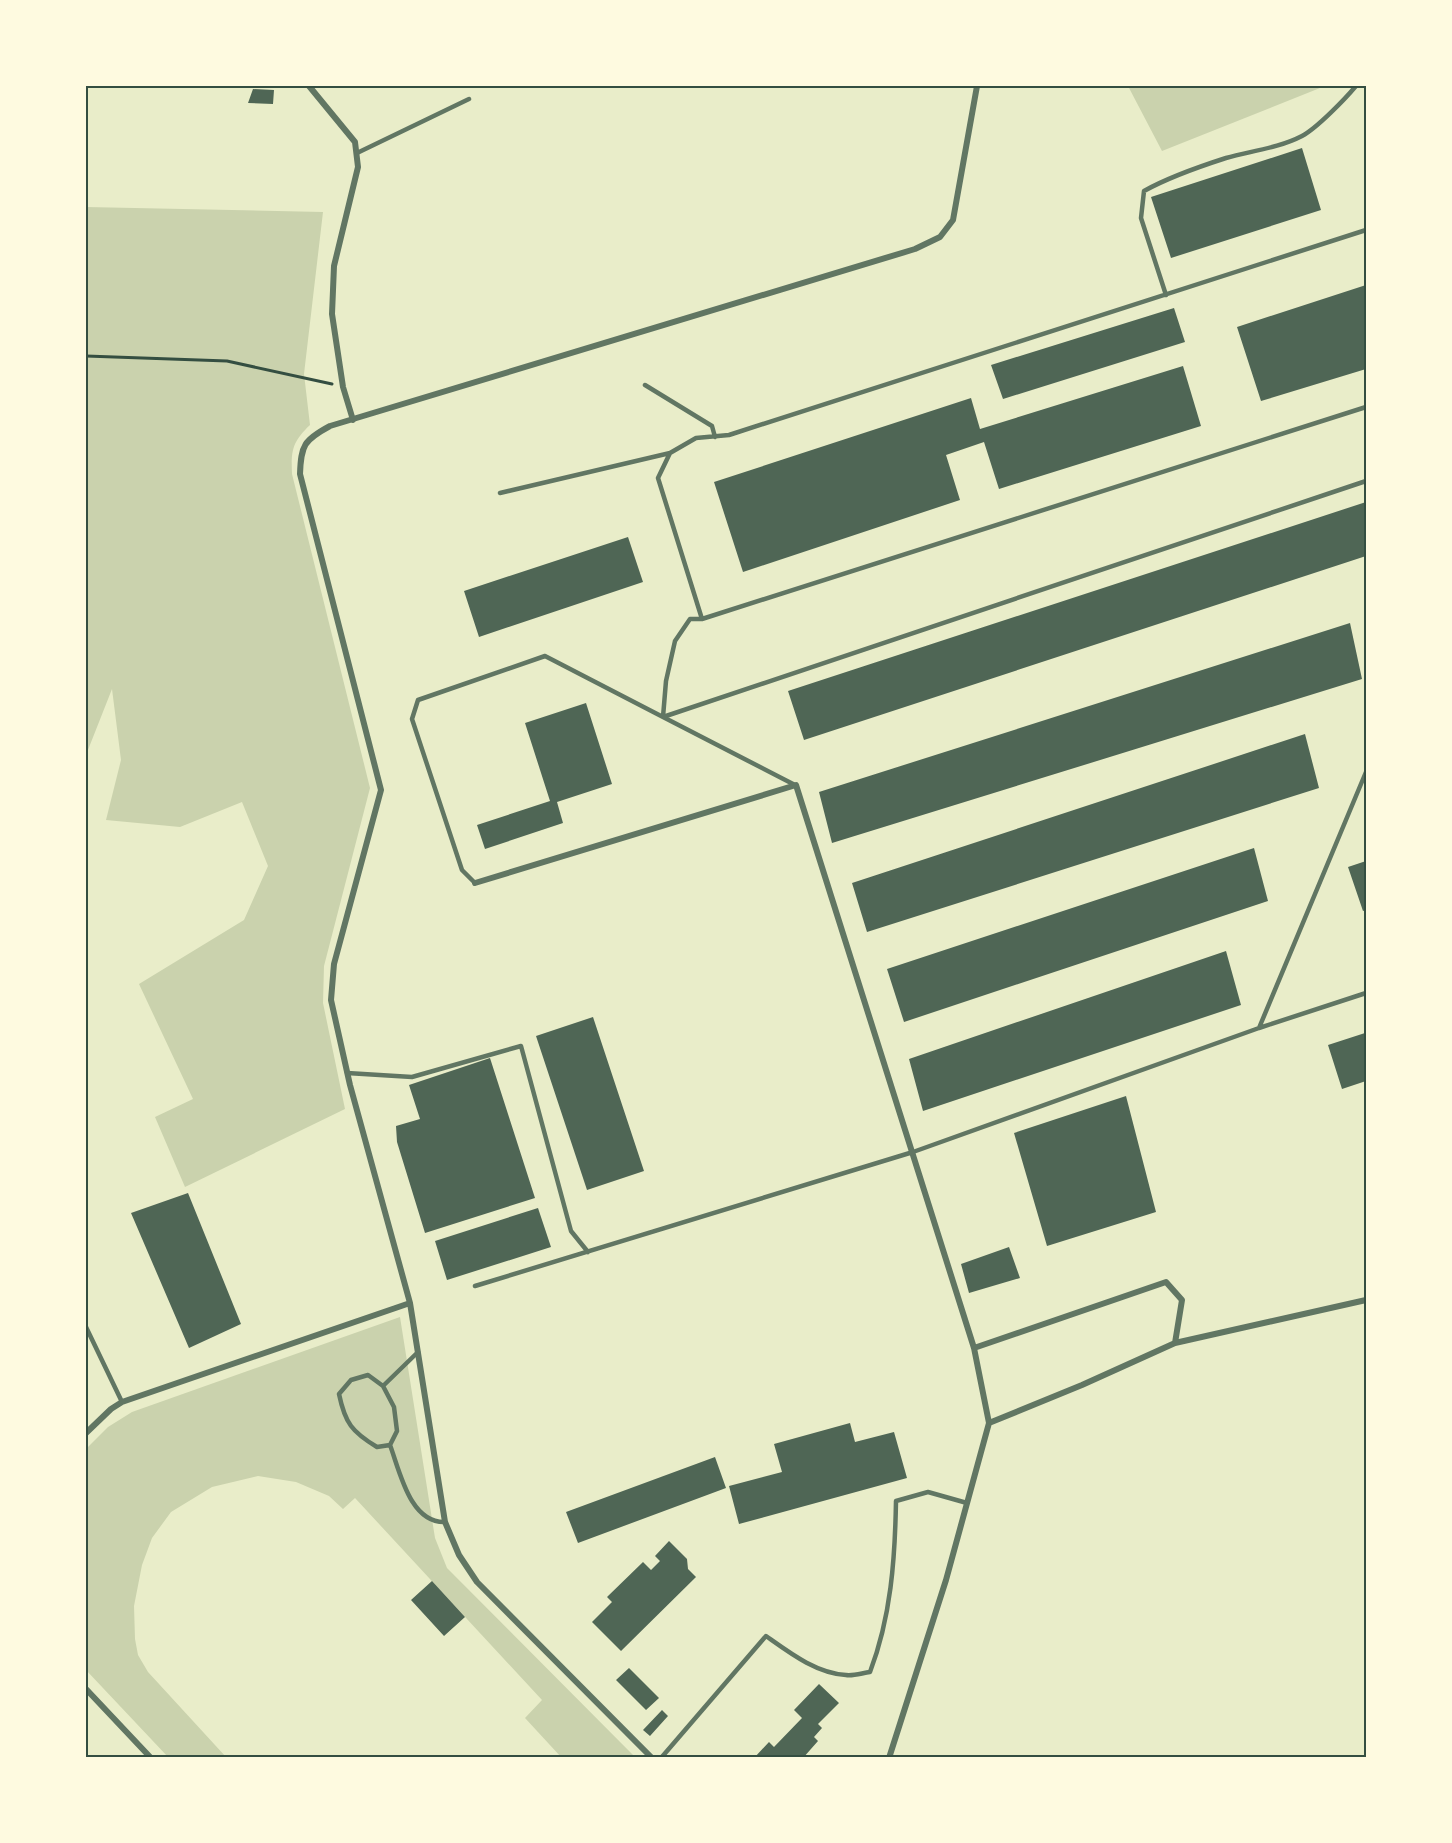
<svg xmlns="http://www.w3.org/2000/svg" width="1452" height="1843" font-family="'Exo 2',sans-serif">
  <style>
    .green { fill: #cad2ad }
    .building { fill: #4f6655 }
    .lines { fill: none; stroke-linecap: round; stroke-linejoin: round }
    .path { stroke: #344e41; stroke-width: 3 }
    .service { stroke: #617663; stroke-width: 4.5 }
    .minor { stroke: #617663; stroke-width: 6 }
    .neatline { fill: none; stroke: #344e41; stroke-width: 2 }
  </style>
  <rect width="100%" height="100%" fill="#e9edc9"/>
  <path class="green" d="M1128 86H1325L1162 151Z
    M86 207 323 212 304 374 310 425C292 442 291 451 292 474L370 788 324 966 323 1003 345 1109 185 1187 155 1117 193 1099 139 984 244 920 268 866 242 802 180 827 106 820 121 760 112 689 86 755Z
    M400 1317 435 1538 447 1568 635 1757H561L525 1718 542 1700 355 1498 343 1509 329 1496 296 1482 258 1476 212 1487 171 1512 152 1538 142 1565 134 1606 135 1639 138 1655 148 1672 226 1757H168L86 1670V1449L108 1427 132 1412Z"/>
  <path class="building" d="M253 89 274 90 273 104 248 103Z
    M1302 148 1321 210 1171 258 1151 197Z
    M1366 285V369L1261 401 1237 327Z
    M1174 308 1185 342 1003 399 991 365Z
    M1183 366 1201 426 999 489 984 442 946 455 960 500 743 572 714 482 971 398 980 429Z
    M1366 502V556L804 740 788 691Z
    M628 537 643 582 479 637 464 591Z
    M1350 623 1362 679 832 843 819 792Z
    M586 703 612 784 557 802 563 823 485 849 477 825 550 801 525 723Z
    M1305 734 1319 788 867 932 852 883Z
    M1254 848 1268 901 904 1022 887 969Z
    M1366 861V910L1363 911 1348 867Z
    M1226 951 1241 1005 923 1111 909 1059Z
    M593 1017 644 1171 587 1190 536 1036Z
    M1365 1033 1366 1039V1081L1342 1089 1328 1045Z
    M490 1058 535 1198 425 1233 397 1142 396 1126 420 1119 409 1085Z
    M1126 1096 1156 1212 1047 1246 1014 1133Z
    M188 1193 241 1324 189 1348 131 1213Z
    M538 1208 551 1247 447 1280 435 1241Z
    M1009 1247 1020 1278 969 1293 961 1264Z
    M850 1423 855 1442 894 1432 907 1478 739 1524 729 1486 782 1472 774 1444Z
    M715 1457 726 1488 578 1543 566 1512Z
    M669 1541 687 1559 688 1569 696 1577 621 1651 592 1622 612 1602 607 1597 643 1562 651 1570 660 1561 655 1556Z
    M432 1581 465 1617 444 1636 411 1600Z
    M629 1668 659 1698 646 1710 616 1680Z
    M819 1684 839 1703 818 1724 822 1728 814 1737 818 1741 803 1758H754L769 1742 774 1747 802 1718 794 1710Z
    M662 1710 668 1716 650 1736 643 1730Z"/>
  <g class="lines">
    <path class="path" d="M86 356 227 361 332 384"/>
    <path class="service" d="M357 153 469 99
      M1166 295 1141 218 1144 191C1169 177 1198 167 1226 158 1251 151 1279 148 1302 136 1317 128 1345 99 1356 86
      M645 385 712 426 715 437
      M500 493 670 453
      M702 619 1366 407
      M795 785 663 717 1366 481
      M475 883 462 870 412 719 418 700 545 656 663 717 666 681 675 641 690 619H702L658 478 670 453 696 438 729 435 1366 230
      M1259 1028 1366 772
      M347 1073 412 1077 521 1046 571 1231 588 1252
      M475 1286 913 1152 1259 1028 1366 993
      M86 1327 122 1402
      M383 1386 368 1375 351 1380 339 1394C345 1423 352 1432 377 1447L390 1445 397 1431 394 1407 383 1386 418 1352
      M390 1445C400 1472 410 1523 445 1522
      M661 1758 766 1636C790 1653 816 1673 846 1675 854 1676 862 1673 870 1672 891 1617 895 1559 896 1501L928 1492 967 1503"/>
    <path class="minor" d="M309 86 355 142 358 167 334 266 332 314 343 387 353 420
      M475 883 796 785 974 1348 989 1423 946 1580 889 1758
      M974 1348 1166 1282 1182 1300 1175 1343
      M989 1423 1082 1385 1175 1343 1366 1300
      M86 1433 111 1409 122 1402 410 1303
      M86 1689 151 1758
      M652 1758 477 1582 459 1555 445 1522 410 1303 350 1085 331 1000 334 964 381 790 300 474C301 445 304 440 330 426L915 249 940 237 953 220 977 86"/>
  </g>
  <rect width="1452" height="1843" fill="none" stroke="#fefae0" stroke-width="174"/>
  <rect x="87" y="87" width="1278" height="1669" class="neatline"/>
</svg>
